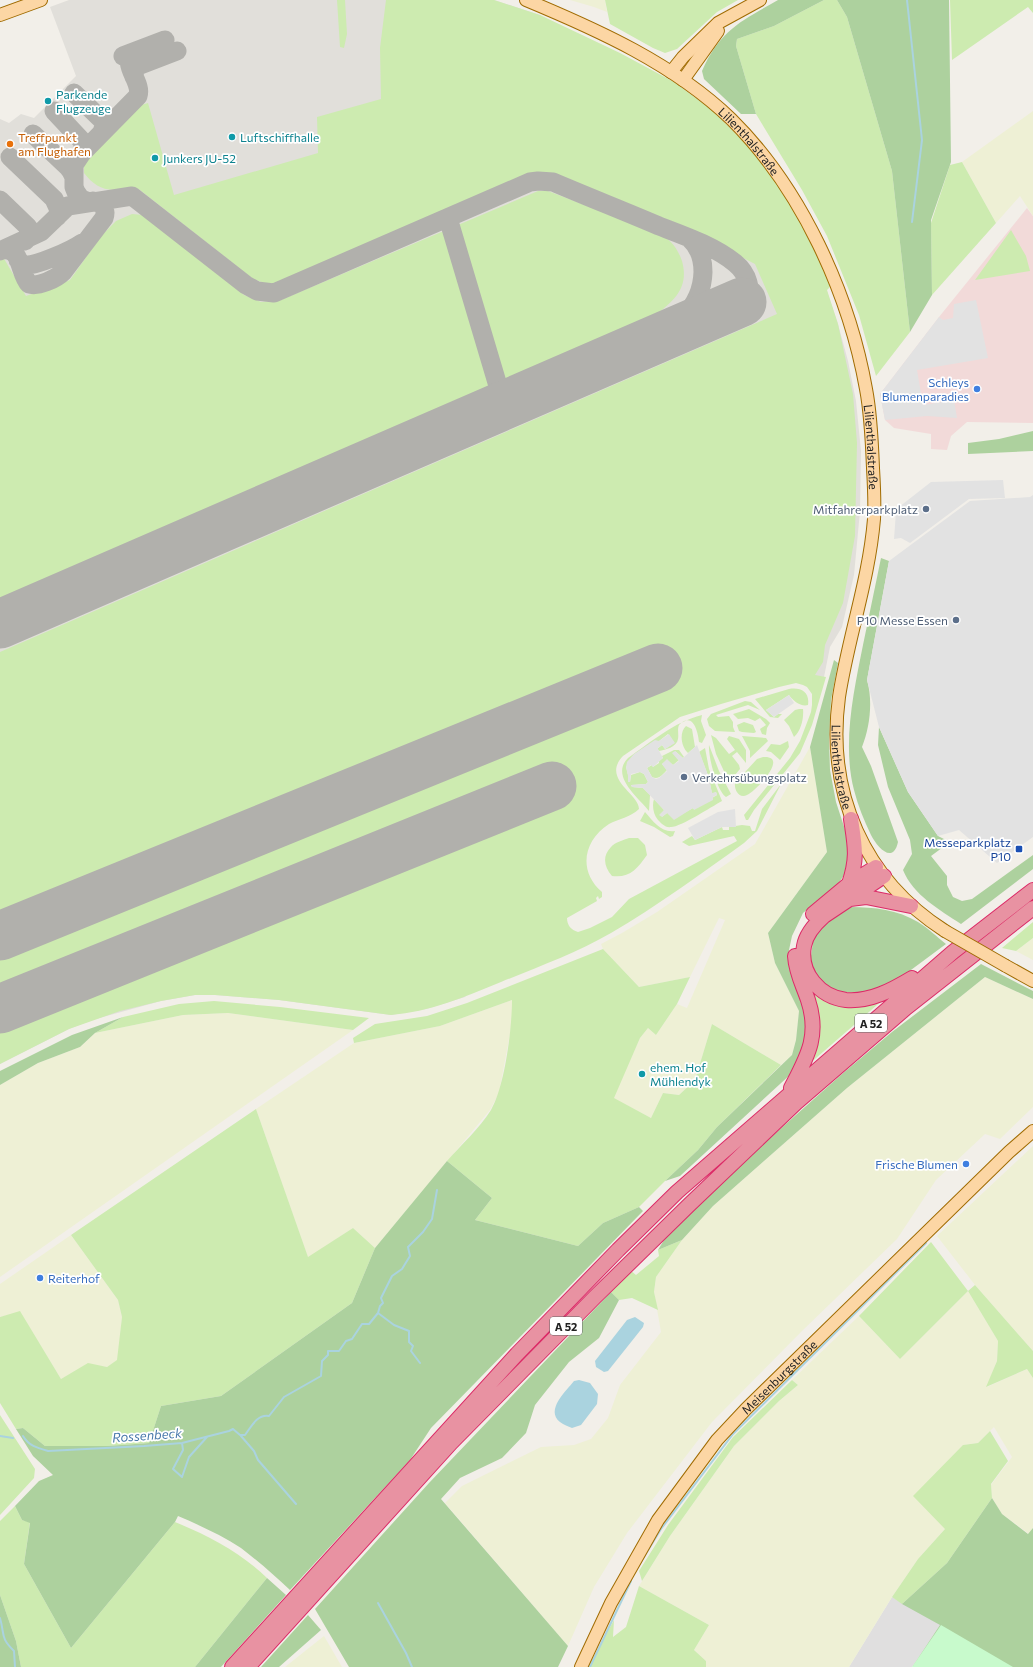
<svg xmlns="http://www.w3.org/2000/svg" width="1033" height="1667" font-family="Commissioner,sans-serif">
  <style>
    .residential { fill: #e0dfdf }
    .commercial { fill: #f2dad9 }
    .airport { fill: #e1dfda }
    .farmland { fill: #eef0d5 }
    .grass { fill: #cdebb0 }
    .forest { fill: #add19e }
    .park { fill: #c8facc }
    .parking { fill: #e2e2e2 }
    .water { fill: #aad3df }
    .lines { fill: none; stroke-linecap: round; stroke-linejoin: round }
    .stream { stroke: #aad3df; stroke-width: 2 }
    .taxiway { stroke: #b1b0ac; stroke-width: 19 }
    .runway { stroke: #b1b0ac; stroke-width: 49 }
    .major-casing { stroke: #a06b00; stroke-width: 14 }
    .highway-casing { stroke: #dc2a67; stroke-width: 16 }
    .major { stroke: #fcd6a4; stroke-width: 12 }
    .highway { stroke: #e892a2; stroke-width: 14 }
    .major-bridge-casing { stroke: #a06b00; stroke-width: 14; stroke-linecap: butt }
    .major-bridge { stroke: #fcd6a4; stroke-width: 12 }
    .culture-dot { fill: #0f9aa8; stroke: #fff; stroke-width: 1.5 }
    .food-dot { fill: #e8710a; stroke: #fff; stroke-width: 1.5 }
    .shop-dot { fill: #3f7fe0; stroke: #fff; stroke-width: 1.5 }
    .service-dot { fill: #5c6f8a; stroke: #fff; stroke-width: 1.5 }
    .transit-dot { fill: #1a4fb4; stroke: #fff; stroke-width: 1.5 }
    .labels { text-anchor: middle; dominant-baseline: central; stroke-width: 3.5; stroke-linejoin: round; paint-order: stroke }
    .shield { fill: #fff; stroke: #646464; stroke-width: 1 }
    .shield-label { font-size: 11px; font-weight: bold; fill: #222 }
    .culture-label { font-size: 12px; fill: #0d838f; stroke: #fff; text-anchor: start }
    .food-label { font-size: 12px; fill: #c56008; stroke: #fff; text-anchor: start }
    .street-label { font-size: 12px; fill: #222; stroke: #fff }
    .shop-label { font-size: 12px; fill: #366cbe; stroke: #fff; text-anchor: end }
    .service-label { font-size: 12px; fill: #4e5e75; stroke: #fff; text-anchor: end }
    .transit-label { font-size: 12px; fill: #164399; stroke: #fff; text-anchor: end }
    .water-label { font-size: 13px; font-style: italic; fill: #4a7aab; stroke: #fff }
  </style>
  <rect width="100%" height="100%" fill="#f2efe9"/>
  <path class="residential" d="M892 1597 941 1625 912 1667H849Z"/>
  <path class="commercial" d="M1027 208 1033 216V423L967 422 951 436 947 450 931 449V434L894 428 885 420 880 394 939 317Z"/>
  <path class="airport" d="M69 0H494L540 15 820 271 838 324 848 361 856 401 861 451 860 511 854 575 842 627 830 647 824 677 815 676 681 711 619 753 600 824 465 997 426 1009 391 1015 279 1000 215 995H195L161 1001 92 1020 69 1029 0 1064V119L9 123 21 114 34 118 76 76 50 7Z"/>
  <path class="farmland" d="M570 0H605L607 12 594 7Z
    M1033 111V216L1020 196 996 223 962 162Z
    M810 747 827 852 768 933 775 963 799 1011 796 1040 792 1055 781 1065 712 1024 695 1080 679 1095 663 1093 651 1118 613 1098 640 1038 648 1028 656 1035 677 1004 687 1008 725 920 719 918 690 977 639 987 603 949 601 944 622 933 657 912 755 844Z
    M1033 938V960L1016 951Z
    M985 977 1033 999V1107L1000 1139 985 1134 936 1180 897 1239 802 1331 712 1422 627 1533 594 1587 568 1646 445 1503 462 1486 541 1447 574 1445 591 1439 608 1418 620 1385 661 1332 654 1292 656 1277 682 1240 713 1206 847 1088Z
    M512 1000V1023L499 1093 490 1110 375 1248 353 1228 308 1258 256 1109 354 1043 440 1026Z
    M228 1013 353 1030 0 1277V1085L38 1063 80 1047 95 1033 183 1015Z
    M1033 1146V1351L975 1285 937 1236Z
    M71 1235 118 1300 122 1317 118 1360 107 1367 88 1364 61 1379 20 1312 0 1317V1284Z
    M968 1291 998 1341 997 1361 987 1387 1027 1369 1033 1378V1528L1029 1534 1002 1514 992 1498 991 1485 1012 1457 994 1427 978 1443 963 1445 945 1529 918 1559 892 1597 849 1667H706V1661L694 1650 709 1625 639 1586 670 1536 734 1446 779 1401 798 1385 792 1380 859 1316 900 1359Z
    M324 1636 342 1667H285Z"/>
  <path class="grass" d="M337 0H345L347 34 344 48 340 47Z
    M386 0H494L540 15 620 53 674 82 712 110 742 140 778 183 801 223 821 262 830 287 827 290 838 324 853 394 857 443 855 536 843 603 825 645 823 662 815 675 826 677 812 725 800 753 754 810 748 820H746L744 815 790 758 800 741 811 712 812 705V694L807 687 803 685 796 683 779 687 721 704 680 717 623 756C601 779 639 794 639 809 631 817 618 819 609 824 583 841 578 871 602 892V897L599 899 598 896 596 898 597 901 567 918C567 925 571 930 578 932L590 928 612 917 629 899 737 841 734 836 689 846 682 842 692 836 695 840 722 827 723 830H729V827L742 825 750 826 752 831H755L762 809 781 784 757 831 744 843C701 874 657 906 611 933 576 953 538 967 501 982 465 997 429 1012 391 1015L279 1000 215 995H195L161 1001 120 1011 69 1029 0 1064V652L777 314 755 264 673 222 554 174 534 173 280 282 267 284 253 279 140 190C133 187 128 188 121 189 105 192 94 186 84 173V161L138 106 148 103 174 195 318 153 317 117 381 99 380 48Z
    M605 0H738L717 12 677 49 665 53 653 48 610 24Z
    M824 0H837L847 17 892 171 910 332 876 376 859 315 827 236 802 190 756 114 736 46 737 39 774 26Z
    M950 0H1033V13L1028 7 952 60Z
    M962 162 996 223 932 295 931 223 950 165Z
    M538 191H548L658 233C671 240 677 247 682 261 689 286 676 299 657 314L0 598V258L3 257 26 296 70 280 101 236 116 221 132 214 143 215 244 295 261 302 281 300Z
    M1011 230 1026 256 1030 271 975 280Z
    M789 689C801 687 810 692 808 705 801 707 793 701 789 695L766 710 774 717 778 714H782L778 718 770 717 755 699Z
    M745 701 751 702 760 710 748 705 716 715 718 717 729 716 733 722V727L735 732 715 731 709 726 707 719 711 714Z
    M749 709 766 719 770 723 767 728 766 735 762 734 760 729 766 725 760 718 755 721 748 718 738 719 733 714Z
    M799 709H803C804 718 801 731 794 737L789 726 784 720 795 710Z
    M702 715 701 721 706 735 702 743 699 742C698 732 693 711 679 725 677 730 679 734 678 739 677 747 665 750 659 751L657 749 662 745 665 749 674 743 668 734 626 767 630 782 631 775 640 772 644 774 648 782 646 784 631 785 632 787 643 788 650 795 649 811C638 797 610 776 628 758 651 742 674 722 702 715Z
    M744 722 753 725 756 732 754 733 742 732 739 731 737 725Z
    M686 726 692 729 695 747 688 753C681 747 679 732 686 726Z
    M711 735 716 738 729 754 735 750 727 739 729 736 739 739 746 750V763L737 752 732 756 739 765 740 769 729 782 716 754Z
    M742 736 766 738 768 741 750 758V751Z
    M788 741 789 747 780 760 771 752 766 751 771 744 780 745Z
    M709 745 719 771 731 794 726 797C717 791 708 756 709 745Z
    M705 748 709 769 722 801C711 807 681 827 671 827 665 828 661 823 658 820 653 814 652 805 654 799L664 810 662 817 667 813H684L693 808 694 809 717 795 716 792 712 794 709 778 699 752Z
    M674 750H679L684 757 683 758 675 751 679 760 673 765 667 760 662 764 667 770C662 775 659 780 652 777L647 768 652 765 653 767 659 763V761L663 758 662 756Z
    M763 757C790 755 756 791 747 795 739 799 734 790 735 783L757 759Z
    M645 812C654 822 661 833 675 831L673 836 670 837 654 827 640 821Z
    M629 838H638L645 845 647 855C637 869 630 878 612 876 604 867 602 856 611 847 615 842 624 840 629 838Z
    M1033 922V938L1016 951 1002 948Z
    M603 949 639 987 690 977 677 1004 656 1035 648 1028 640 1038 614 1098 651 1118 663 1093 679 1095 695 1080 712 1024 781 1065 717 1127 698 1150 665 1181 639 1207 603 1223 578 1246 475 1220 492 1198 447 1161C461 1145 479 1129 491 1110 505 1086 512 1028 512 1000L440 1026 354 1043 353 1038 375 1024 427 1016 467 1003Z
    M807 984 820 994 885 998 808 1065Z
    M214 1001 280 1007 369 1018 353 1030 228 1013 183 1015 95 1033 123 1017 179 1004Z
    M256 1109 308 1257 353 1228 375 1248 352 1303 221 1396 161 1406 149 1443 107 1446H45L23 1428 16 1429 0 1403V1317L20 1311 61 1379 88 1363 107 1367 117 1360 122 1317 118 1300 71 1235Z
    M682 1240 656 1277 654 1292 658 1310 632 1298 619 1300 611 1292 630 1270 636 1275 659 1256 658 1250Z
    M931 1242 968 1291 975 1285 1033 1351V1378L1027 1369 986 1387 997 1361 998 1341 968 1291 900 1359 859 1316Z
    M792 1380 798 1385 779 1401 734 1446 670 1536 642 1581 639 1571 668 1525 733 1437Z
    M0 1415 35 1469 34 1478 0 1515Z
    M990 1431 1008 1461 991 1484 992 1498 947 1563 902 1604 892 1597 918 1559 945 1529 913 1496 963 1445 978 1443Z
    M15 1506 22 1520 30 1522 24 1564 71 1648 175 1522C209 1536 240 1552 267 1578L195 1667H21L16 1641 0 1595V1521Z
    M639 1586 709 1625 694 1650 706 1661V1667H588L614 1620 613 1637 626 1627Z"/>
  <path class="forest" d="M778 0H824L774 26 737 39 736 46 756 114H741L704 79 702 71C720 30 741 21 778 0Z
    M837 0H949L951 162 931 220 932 295 910 332 892 171 847 17Z
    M1033 431V451L968 454V443L999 439Z
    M881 558 889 561 867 680C873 701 870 727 862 747L871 766 898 842C893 865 877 847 871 835 864 820 858 806 854 790 842 744 854 690 863 645 869 616 875 587 881 558Z
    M834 660 838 663 831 700 829 739 830 770 836 802 848 839V859L844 875 838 884 803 913 792 936 789 950V968L807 1011 808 1038 792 1073 680 1176 665 1181 698 1150 717 1127 792 1055 796 1040 799 1011 775 963 768 933 827 852 810 747Z
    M879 727 908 792 938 836 950 842 931 856 947 876V885L953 897 962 901 972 899 1033 855V869L961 924C940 910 913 895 903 870L912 854 910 840 888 787 878 745Z
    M851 907C874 907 898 910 918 922 928 928 937 937 946 944L888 987 860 993 836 992 819 982 810 963 814 934 827 920Z
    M981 964 1033 991V999L985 977 847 1088 713 1206 682 1240 658 1250 667 1235 732 1172 842 1074 892 1032Z
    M123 1017 95 1033 80 1047 38 1063 0 1085V1071L72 1035Z
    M447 1161 492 1198 475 1220 578 1246 603 1223 639 1207 643 1211 431 1428 410 1460 290 1590C274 1575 258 1561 241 1548 221 1535 199 1525 178 1516L175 1522 71 1648 24 1564 30 1523 22 1520 15 1506 39 1481 53 1475 33 1456 16 1429 23 1428 45 1446H107L149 1443 161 1406 221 1396 352 1303 375 1248Z
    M611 1292 619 1300 599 1338 569 1362 535 1405 526 1433 502 1458 460 1478 441 1499 568 1646 558 1667H349L315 1609 429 1483Z
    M992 1498 1002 1514 1028 1534 1033 1528V1667H914L913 1666 940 1625 902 1604 947 1563Z
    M267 1578 286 1595 221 1667H195Z
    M0 1595 16 1641 21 1667H0Z
    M308 1615 321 1630 279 1667H261Z"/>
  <path class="park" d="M941 1625 1013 1667H912Z"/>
  <path class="parking" d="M976 300 988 358 917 370 923 405 954 400 957 418 927 416 885 420 880 394 939 317 943 320 953 318 954 304Z
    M1003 480 1005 498 969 499 910 543 901 538 894 539 896 512 899 507 931 482Z
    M1033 495V837L997 863 959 830 938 836 908 792 879 727 867 680 889 561 970 501 1030 497Z
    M789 695 794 703 774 717 766 710Z
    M669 734 675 743 665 749 662 745 658 748V749L663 758 653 767 651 765 647 768 652 777 656 779 659 778 667 771 662 764 667 759 673 765 679 761 672 753 675 751 683 758 697 745 709 778 712 793 716 792 717 795 713 797V800L694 810 693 808 674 820 667 813 662 817 659 815 664 810 643 788 632 787 631 785 646 784 648 782 644 774 640 772 631 774 630 782H628V776L626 767 627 762 634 754 655 740 659 741Z
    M735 809 736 827H722L695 840 688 828 718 812Z"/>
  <path class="water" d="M635 1317 644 1323 643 1327 608 1371 604 1372 596 1367 595 1361 627 1320Z
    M579 1380 590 1383 598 1394 597 1404 581 1425 572 1428C568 1426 564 1425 560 1422 545 1410 566 1391 574 1381Z"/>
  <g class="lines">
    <path class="stream" d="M907 0 922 140 912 222
      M378 1313 394 1325 409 1331V1342L413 1346 411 1351 420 1363
      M0 1436 13 1438
      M23 1436C29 1446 37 1448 48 1451L144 1446 182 1443 229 1431 233 1429 240 1435H245C251 1427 257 1414 269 1416L284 1397 321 1376 322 1361 328 1355V1351H339L346 1341 352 1339 362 1324H369L378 1313 380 1306 383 1303 381 1298 392 1276 402 1269 410 1256 408 1247 423 1232 432 1219 437 1190
      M241 1436 254 1451 258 1460 296 1504
      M182 1443 183 1450 173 1469 182 1477 189 1457 207 1437
      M639 1565 661 1529 733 1434 926 1243
      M378 1603 406 1653 412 1667
      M0 1618C5 1636 0 1637 14 1651L15 1667
      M590 1667 631 1581"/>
    <path class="taxiway" d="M123 56 165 40
      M134 77 135 68 138 66 177 51
      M74 93 103 121 104 126 102 132
      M54 111 83 142V149L82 153
      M33 134 68 167 71 171 74 177
      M10 157 54 199 59 210 57 217
      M0 200 28 227 29 236 25 241
      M89 202 81 199 76 192 74 187V165L82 153 138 96C143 81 119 64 135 52
      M448 218 504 406
      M2 250C22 246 19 274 29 284 38 287 56 279 63 272L104 218C107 209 103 203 93 201
      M0 251 41 232 68 206 132 196 246 285 257 291 274 293 530 182 538 181 553 182C588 197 624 211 659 226 685 236 714 246 735 263 746 272 756 292 742 302
      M18 260 23 265C35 267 72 250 82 243
      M642 346C672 330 702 310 703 272 703 259 699 247 690 239"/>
    <path class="runway" d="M0 624 742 302
      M0 936 658 668
      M0 1009 552 786"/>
    <defs>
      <g id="major">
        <path id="s1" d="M526 0C598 30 674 64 731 119 801 188 849 293 866 389 871 415 872 442 873 468 874 485 875 502 874 519 869 580 848 638 839 697 826 793 864 879 945 931"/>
        <path d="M0 15 41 0"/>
        <path d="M671 72 683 57 718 23 760 0"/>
        <path d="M683 80 718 31"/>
        <path d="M1006 966 1033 981"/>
        <path id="s2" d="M581 1667 611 1603 658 1520 717 1440 746 1409 1009 1152 1033 1131"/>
      </g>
      <path id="highway" d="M884 876 824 916C815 924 806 934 804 946 799 973 820 997 846 1000 870 1002 892 990 912 978
        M849 884C858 857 855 846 851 819
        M850 899 866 897 911 906
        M813 914 849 884 876 867
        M791 1088C807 1057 820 1036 808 1000 803 985 796 973 795 956
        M232 1667 517 1354 618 1250 677 1192 953 952 1033 890
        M248 1667 451 1443 595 1297 689 1205 796 1103 906 1008 1033 908"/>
    </defs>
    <use href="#major" class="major-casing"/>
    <use href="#highway" class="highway-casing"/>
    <use href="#major" class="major"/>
    <use href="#highway" class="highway"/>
    <defs>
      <path id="major-bridge" d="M945 931 1006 966"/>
    </defs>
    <use href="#major-bridge" class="major-bridge-casing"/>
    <use href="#major-bridge" class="major-bridge"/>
  </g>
  <g class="culture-dot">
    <circle cx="48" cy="101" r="4"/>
    <circle cx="232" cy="137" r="4"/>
    <circle cx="155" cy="158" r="4"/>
    <circle cx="642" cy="1074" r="4"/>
  </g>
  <circle class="food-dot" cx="10" cy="144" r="4"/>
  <g class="shop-dot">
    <circle cx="977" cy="389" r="4"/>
    <circle cx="966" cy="1164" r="4"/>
    <circle cx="40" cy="1278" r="4"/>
  </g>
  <g class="service-dot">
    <circle cx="926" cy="509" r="4"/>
    <circle cx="956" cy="620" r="4"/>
    <circle cx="684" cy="777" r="4"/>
  </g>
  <rect class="transit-dot" x="1015" y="845" width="8" height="8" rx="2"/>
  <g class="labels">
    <g class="shield">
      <rect x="855" y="1014" width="32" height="18" rx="3"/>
      <rect x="550" y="1317" width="32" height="18" rx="3"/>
    </g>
    <g class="shield-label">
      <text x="871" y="1023">A 52</text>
      <text x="566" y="1326">A 52</text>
    </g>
    <g class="culture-label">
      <text x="56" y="94">Parkende<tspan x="56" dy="14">Flugzeuge</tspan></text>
      <text x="240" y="137">Luftschiffhalle</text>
      <text x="163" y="158">Junkers JU-52</text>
      <text x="650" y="1067">ehem. Hof<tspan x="650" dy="14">Mühlendyk</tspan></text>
    </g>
    <g class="food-label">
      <text x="18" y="137">Treffpunkt<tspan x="18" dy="14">am Flughafen</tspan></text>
    </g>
    <g class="street-label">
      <text stroke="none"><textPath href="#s1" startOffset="267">Lilienthalstraße</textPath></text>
      <text stroke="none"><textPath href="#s1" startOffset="603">Lilienthalstraße</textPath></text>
      <text stroke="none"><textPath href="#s1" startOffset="927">Lilienthalstraße</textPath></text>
      <text stroke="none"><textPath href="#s2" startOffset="354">Meisenburgstraße</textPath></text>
    </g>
    <g class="shop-label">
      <text x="969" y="382">Schleys<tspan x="969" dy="14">Blumenparadies</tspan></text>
      <text x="958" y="1164">Frische Blumen</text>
      <text x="48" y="1278" text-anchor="start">Reiterhof</text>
    </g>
    <g class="service-label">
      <text x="918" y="509">Mitfahrerparkplatz</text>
      <text x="948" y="620">P10 Messe Essen</text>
      <text x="692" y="777" text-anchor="start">Verkehrsübungsplatz</text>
    </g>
    <g class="transit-label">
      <text x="1011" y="842">Messeparkplatz<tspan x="1011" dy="14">P10</tspan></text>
    </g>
    <g class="water-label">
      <text transform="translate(147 1435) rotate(-4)">Rossenbeck</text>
    </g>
  </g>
</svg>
